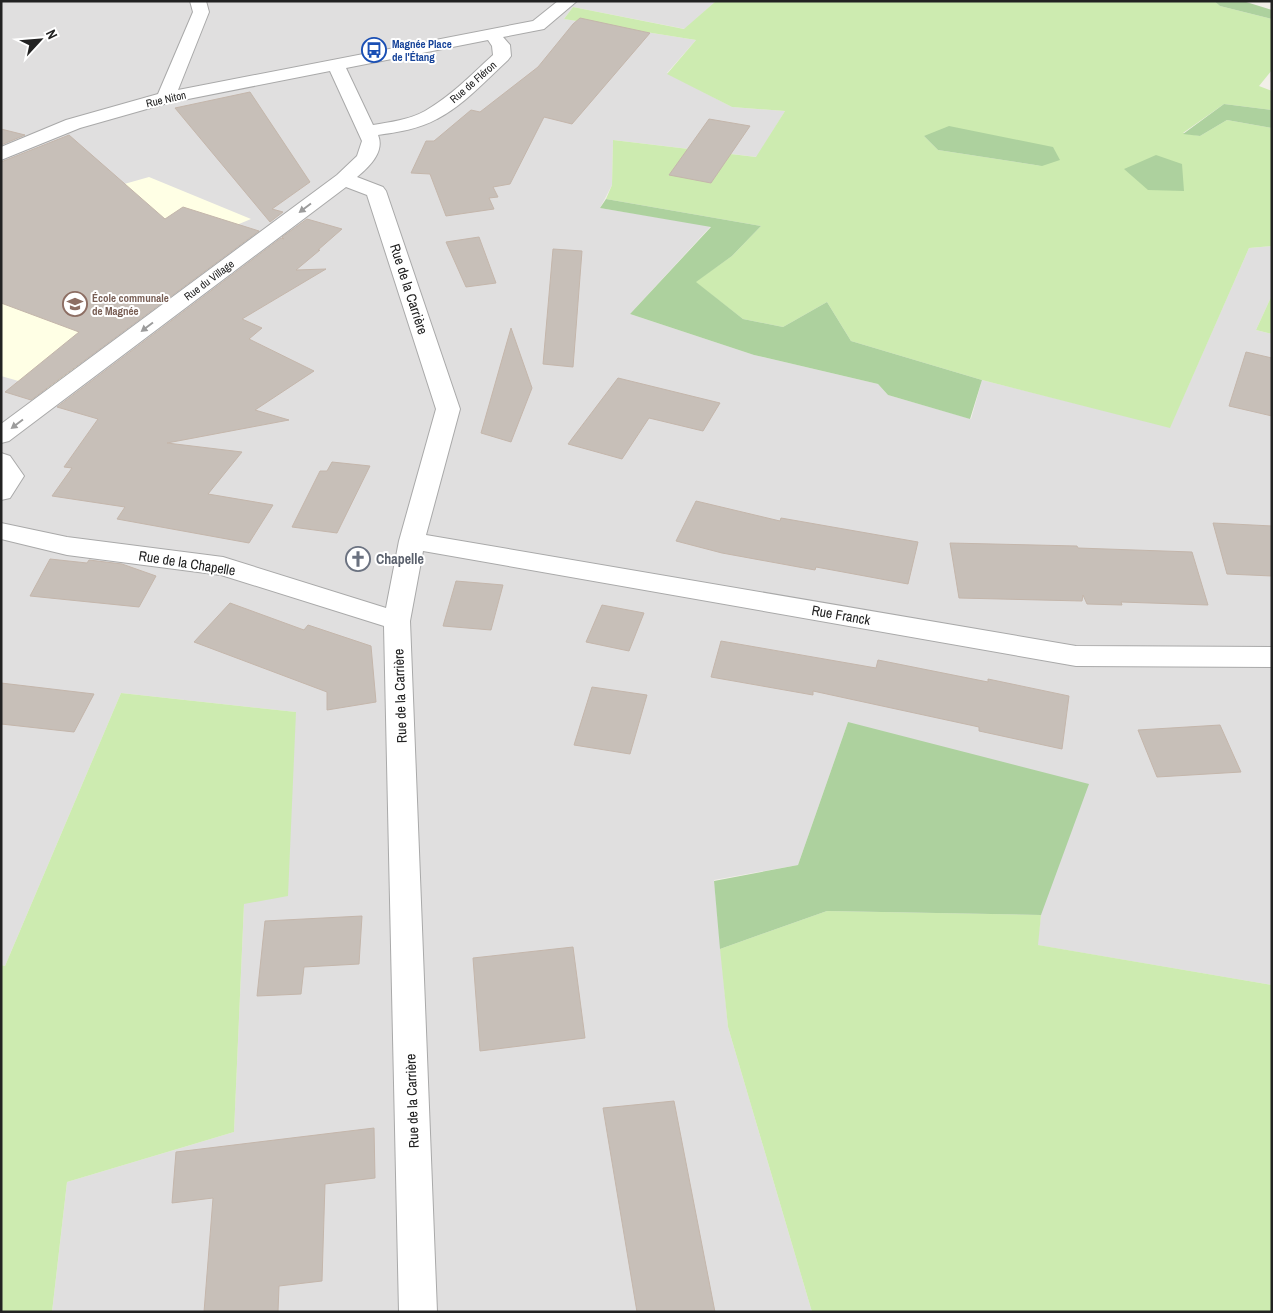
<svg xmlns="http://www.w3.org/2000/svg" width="1273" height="1313" font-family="'Archivo Narrow',sans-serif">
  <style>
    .residential { fill: #e0dfdf }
    .education { fill: #ffffe5 }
    .grass { fill: #cdebb0; fill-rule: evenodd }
    .forest { fill: #add19e }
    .building { fill: #c7bfb8; stroke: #c4b6ab }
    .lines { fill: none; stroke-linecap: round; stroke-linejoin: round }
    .street-casing { stroke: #a9a9a9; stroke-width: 2 }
    .street { fill: #fff; fill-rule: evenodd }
    .oneway { fill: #9c9c9c }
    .labels { text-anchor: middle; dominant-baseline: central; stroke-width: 4; stroke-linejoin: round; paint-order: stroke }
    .far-transit-label { font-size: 11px; font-weight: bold; fill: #164399; stroke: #fff; text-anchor: start }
    .far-street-label { font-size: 11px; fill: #222; stroke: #fff }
    .far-education-label { font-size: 11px; font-weight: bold; fill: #785e54; stroke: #fff; text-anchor: start }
    .street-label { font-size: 14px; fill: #222; stroke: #fff }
    .worship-label { font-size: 14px; font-weight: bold; fill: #5b616d; stroke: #fff; text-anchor: start }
  </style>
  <rect width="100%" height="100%" fill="#f2efe9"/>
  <path class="residential" d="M1 1H716L685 29 573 7 564 19 696 40 667 73 732 107 785 111 757 157 613 140 612 185 600 208 711 226 630 314 754 355 878 384 888 395 971 419 982 380 1170 427 1249 248 1272 246V295L1256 330 1272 334V985L1037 945 1041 915 848 722 798 865 714 880 728 1027 812 1312H52L67 1182 234 1132 244 904 296 712 121 693 5 966 1 965Z"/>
  <path class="education" d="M149 177 251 219 239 224 50 390 1 376V232L36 209Z"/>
  <path class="grass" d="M716 1H1214L1220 6 1272 19V70L1259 86 1272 91V110L1224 104 1183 133 1200 136 1227 120 1272 128V246L1249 248 1170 428 982 380 851 341 827 302 783 327 743 319 695 282 732 256 761 226 606 199 612 185 613 140 756 157 785 111 732 107 667 74 696 40 564 19 573 7 684 29ZM924 136 1042 166 938 150Z
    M1272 295V334L1256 330Z
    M121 693 296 712 288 896 244 904 234 1132 67 1182 52 1312H1V965L5 966Z
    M827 911 1041 915 1038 945 1272 985V1312H812L728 1027 720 949Z"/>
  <path class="forest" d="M1214 1H1243L1272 10V19L1220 6Z
    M1224 104 1272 110V128L1227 120 1200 136 1183 134Z
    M949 126 1053 147 1060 160 1042 166 938 150 924 136Z
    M1156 155 1182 164 1184 191 1148 190 1124 169Z
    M606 199 761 226 732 256 696 282 743 319 783 327 827 302 851 341 982 380 970 419 888 395 878 384 754 355 630 314 711 227 600 208Z
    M848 722 1089 784 1041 915 827 911 720 949 714 881 798 865Z"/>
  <path class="building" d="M580 18 650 33 572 124 544 117 510 184 493 187 498 197 489 198 494 209 446 216 430 174 411 173 426 141H434L471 110 480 112 538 67 573 24Z
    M250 92 310 182 272 209 283 212 270 222 175 108Z
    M709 119 750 126 711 183 669 175Z
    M1 129 25 135 1 145Z
    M69 135 165 219 183 207 259 231 31 400 5 392 79 332 1 303V162Z
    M307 219 342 229 318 250H320L296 270 326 269 242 319 262 328 249 339 314 371 255 410 289 420 167 443 242 452 208 494 273 505 249 543 117 519 125 507 52 496 72 468 64 467 98 419 57 407 281 238 284 239 282 237Z
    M479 237 496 283 466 287 446 242Z
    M553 249 582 251 573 367 543 364Z
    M511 328 532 388 511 442 481 433Z
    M1246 352 1272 358V416L1229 406Z
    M618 378 720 403 703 431 649 418 622 459 568 444Z
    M332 462 370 466 337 533 292 527 320 471H327Z
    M696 501 780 521 781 518 918 542 908 584 816 567 815 570 722 553 676 541Z
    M1213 523 1272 526V576L1227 574Z
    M950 543 1077 546 1078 548 1192 552 1208 605 1121 602 1122 605 1087 604 1083 595 1082 601 959 598Z
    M50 559 87 563 89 560 122 564 156 576 139 607 30 596Z
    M456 581 503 585 491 630 443 626Z
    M230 603 304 630 308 625 371 646 376 702 327 710V692L194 642Z
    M602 605 644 613 629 651 586 642Z
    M721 641 876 668 878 660 988 682V679L1069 696 1062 749 979 731V727L813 691V695L711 677Z
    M1 683 94 694 74 732 1 724Z
    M592 687 647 695 630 754 574 745Z
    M1220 725 1241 772 1157 777 1138 730Z
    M362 916 359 964 304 967 301 994 257 996 265 921Z
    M573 947 585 1038 480 1051 473 958Z
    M674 1101 715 1312H637L603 1108Z
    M374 1128 375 1178 325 1184 322 1281 279 1286 278 1312H204L213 1198 172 1203 176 1152Z"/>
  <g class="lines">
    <defs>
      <path id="street" d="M190 1H206L209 12 178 90 533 21 558 1H577L544 29 503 37 510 45 511 56 508 60C486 80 464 105 437 119 419 129 398 132 378 135 385 152 369 167 357 177L383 187 386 191 460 409 426 535 1076 646 1272 647V667L1076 666 423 551 410 621 437 1312H399L384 626 221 575 67 555 1 539V523L67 537 223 557 386 608 399 541 436 409 367 195 346 187 9 441 1 443V424L337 175 357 156 362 141 330 71 168 103 80 128 1 160V147L66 120 158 94 193 12ZM488 40 492 46 493 55C472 74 450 97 425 111 409 120 390 122 373 125L346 68Z
        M1 453 10 456 24 476 10 498 1 500Z"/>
    </defs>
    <use href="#street" class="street-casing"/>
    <use href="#street" class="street"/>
  </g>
  <defs><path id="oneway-solid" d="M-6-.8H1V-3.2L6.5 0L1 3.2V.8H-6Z" transform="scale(1.25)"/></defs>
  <g class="oneway">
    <use href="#oneway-solid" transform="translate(305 208) rotate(143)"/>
    <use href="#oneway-solid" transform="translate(147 327) rotate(143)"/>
    <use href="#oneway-solid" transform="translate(17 424) rotate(143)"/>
  </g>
  <defs>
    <symbol id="bus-ring" viewBox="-11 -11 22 22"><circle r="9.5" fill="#fff" stroke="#1a4fb4" stroke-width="1.5"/><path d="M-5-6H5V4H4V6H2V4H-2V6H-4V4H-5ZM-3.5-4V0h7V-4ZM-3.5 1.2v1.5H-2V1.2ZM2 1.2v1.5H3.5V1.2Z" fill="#1a4fb4"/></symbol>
    <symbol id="school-ring" viewBox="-11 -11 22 22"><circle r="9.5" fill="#fff" stroke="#8d6e63" stroke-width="1.5"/><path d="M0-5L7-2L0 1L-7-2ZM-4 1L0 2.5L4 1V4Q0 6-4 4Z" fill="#8d6e63"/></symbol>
    <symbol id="church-ring" viewBox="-11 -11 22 22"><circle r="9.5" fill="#fff" stroke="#6b7280" stroke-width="1.5"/><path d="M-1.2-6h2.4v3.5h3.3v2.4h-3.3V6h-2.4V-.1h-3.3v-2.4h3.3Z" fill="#6b7280"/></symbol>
  </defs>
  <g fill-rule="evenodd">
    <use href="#bus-ring" x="360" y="36" width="28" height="28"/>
    <use href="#school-ring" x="61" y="290" width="28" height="28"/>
    <use href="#church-ring" x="344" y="545" width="28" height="28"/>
  </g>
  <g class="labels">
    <g class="far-transit-label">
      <text x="392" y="44">Magnée Place<tspan x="392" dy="13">de l'Étang</tspan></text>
    </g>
    <g class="far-street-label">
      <text transform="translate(473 82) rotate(-41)">Rue de Fléron</text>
      <text transform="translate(166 99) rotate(-13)">Rue Niton</text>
      <text transform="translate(209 280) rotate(-37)">Rue du Village</text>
    </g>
    <g class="far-education-label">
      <text x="92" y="298">École communale<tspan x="92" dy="13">de Magnée</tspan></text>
    </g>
    <g class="street-label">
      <text transform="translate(409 289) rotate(72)">Rue de la Carrière</text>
      <text transform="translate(187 563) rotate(9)">Rue de la Chapelle</text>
      <text transform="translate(841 615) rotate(10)">Rue Franck</text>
      <text transform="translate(400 696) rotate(-92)">Rue de la Carrière</text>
      <text transform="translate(412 1101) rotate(-92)">Rue de la Carrière</text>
    </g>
    <g class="worship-label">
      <text x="376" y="559">Chapelle</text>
    </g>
  </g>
  <rect width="1273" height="1313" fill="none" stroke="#222222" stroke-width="5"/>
  <g transform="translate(40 40) rotate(64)" stroke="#ffffff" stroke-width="4" paint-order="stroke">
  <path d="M0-4L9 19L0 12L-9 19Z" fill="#222222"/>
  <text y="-8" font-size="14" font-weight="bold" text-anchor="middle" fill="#222222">N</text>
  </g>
</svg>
